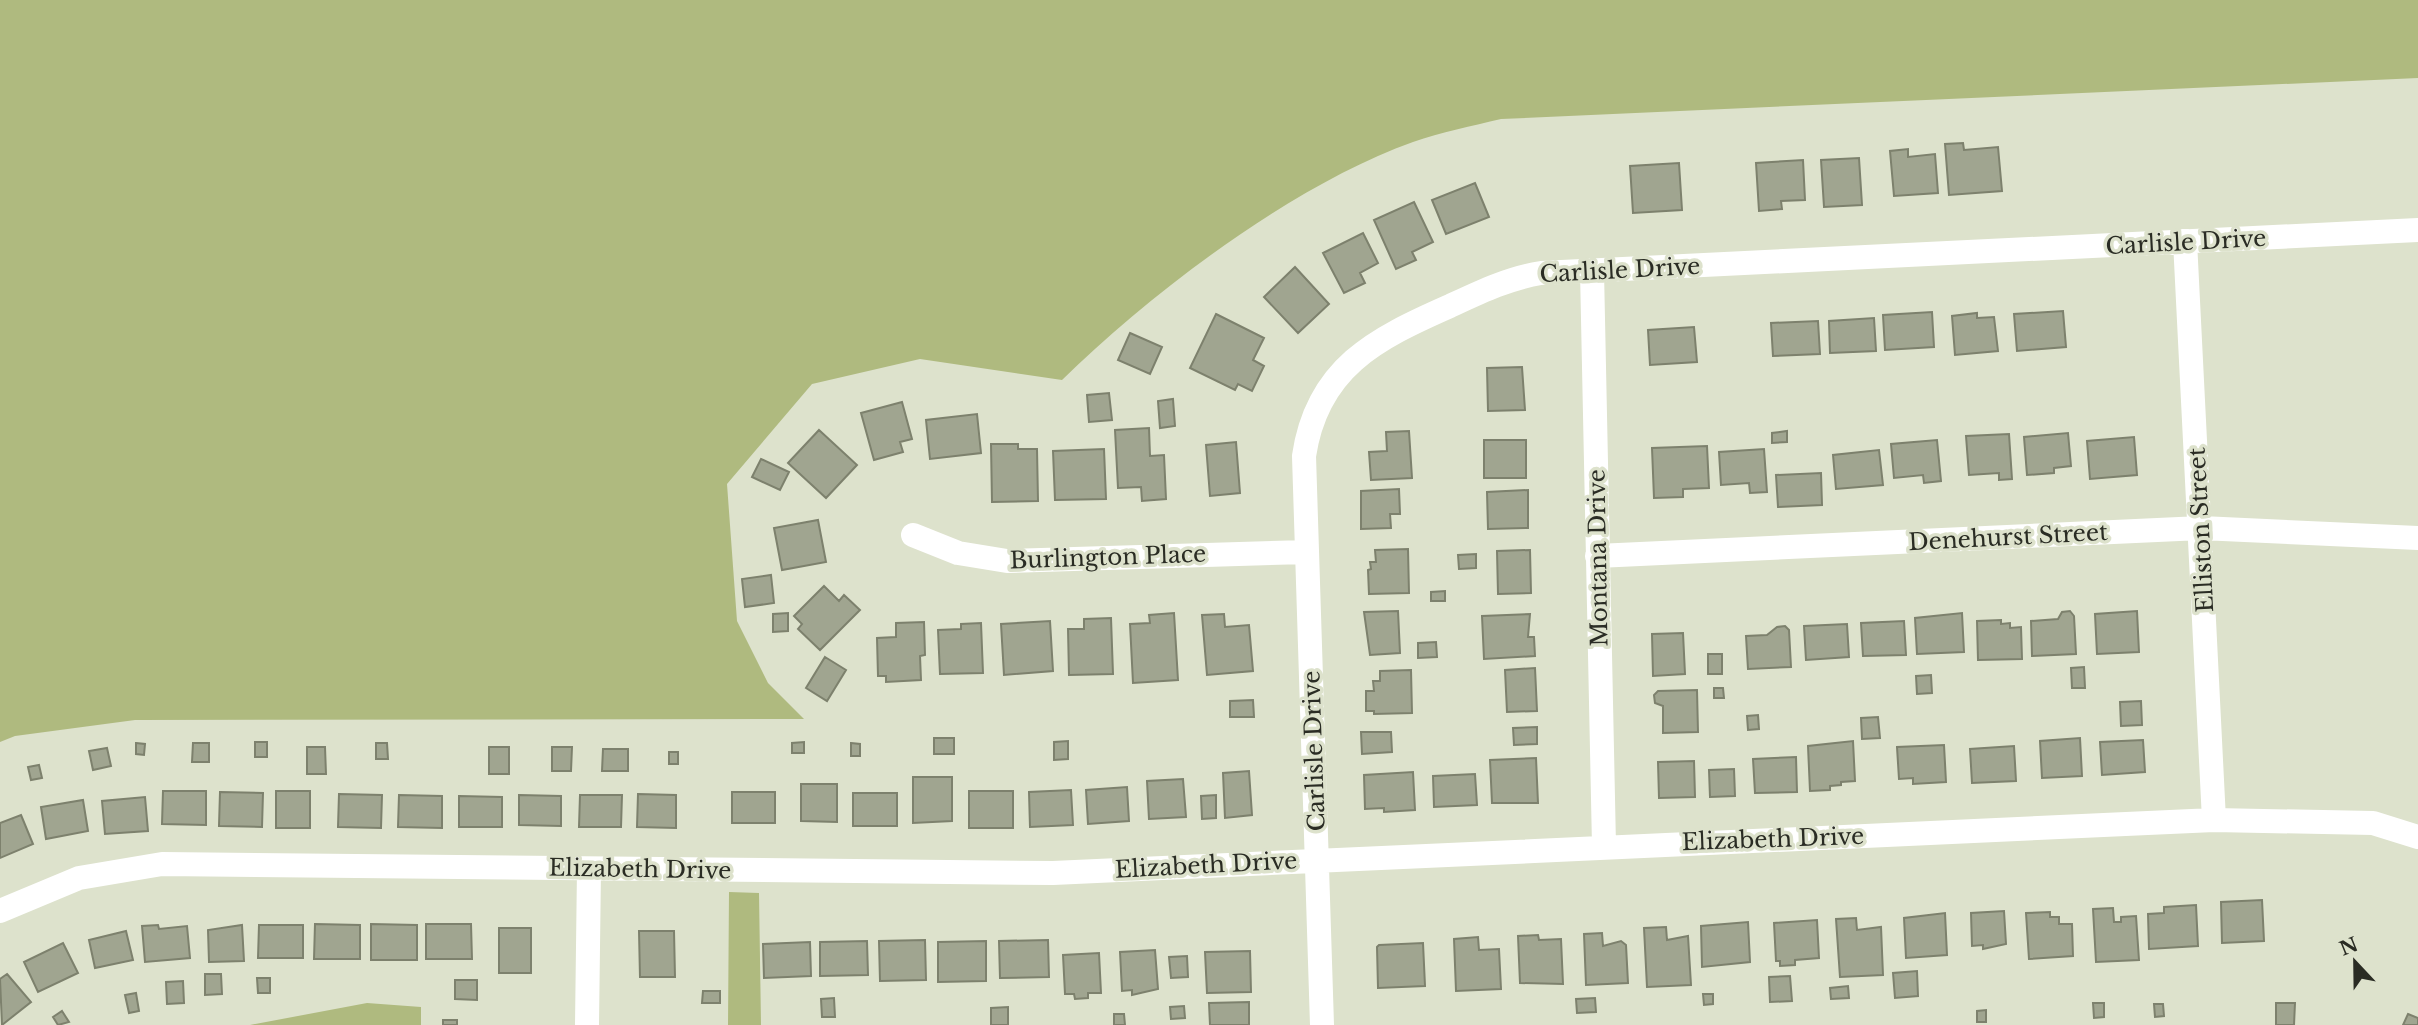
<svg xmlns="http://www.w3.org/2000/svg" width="2418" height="1025" font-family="'Libre Baskerville',serif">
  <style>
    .green { fill: #afba7f }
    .building { fill: #a0a590; stroke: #7d816d; stroke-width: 2 }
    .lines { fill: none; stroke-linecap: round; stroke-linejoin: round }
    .street { stroke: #fff; stroke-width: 24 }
    .labels { text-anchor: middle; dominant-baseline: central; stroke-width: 7; stroke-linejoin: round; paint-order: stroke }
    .street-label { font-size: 23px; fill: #2a2c24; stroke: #dde2cc }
  </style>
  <rect width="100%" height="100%" fill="#dde2cc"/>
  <path class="green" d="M0 0H2418V78L1501 119C1472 126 1441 132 1413 142 1293 185 1153 291 1062 380L920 359 812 384 727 484 737 621 768 683 804 719 135 720 15 736 0 742Z
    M729 892 759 893 761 1025H728Z
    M367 1003 421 1007V1025H250Z"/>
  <path class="building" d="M1963 143 1964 150 1998 147 2002 191 1949 195 1945 144Z
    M1908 149V157L1935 154 1938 193 1894 196 1890 151Z
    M1859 158 1862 205 1824 207 1821 160Z
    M1803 160 1805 200 1781 201 1782 209 1759 211 1756 163Z
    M1679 163 1682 210 1633 213 1630 166Z
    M1475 183 1489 217 1446 234 1432 200Z
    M1414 202 1433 242 1412 252 1416 260 1396 269 1374 220Z
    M1363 233 1378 263 1360 273 1365 283 1344 293 1323 253Z
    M1295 267 1329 304 1298 333 1264 297Z
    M2063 311 2066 347 2017 351 2014 314Z
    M1932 312 1934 347 1885 350 1883 315Z
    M1977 313V318L1994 317 1998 351 1955 355 1952 316Z
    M1216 314 1264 338 1253 360 1264 366 1252 391 1238 384 1235 390 1190 368Z
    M1874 318 1876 351 1830 353 1829 321Z
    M1818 321 1820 354 1773 356 1771 323Z
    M1694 327 1697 362 1650 365 1648 330Z
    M1130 333 1162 347 1150 374 1118 360Z
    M1522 367 1525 410 1488 411 1487 368Z
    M1109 393 1112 420 1089 422 1087 395Z
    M1173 399 1175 426 1160 428 1158 401Z
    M902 402 912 439 900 442 903 452 874 460 861 413Z
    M977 414 981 453 930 459 926 420Z
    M1149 428 1150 456 1164 455 1166 499 1142 501 1141 487 1118 488 1115 430Z
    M819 430 857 465 826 498 788 463Z
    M1409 431 1412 478 1371 480 1369 452 1387 451 1386 432Z
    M1787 431V442L1772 443V433Z
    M2068 433 2071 466 2054 468V473L2027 475 2024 437Z
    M2009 434 2012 479 1999 480V473L1969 475 1966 436Z
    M2134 437 2137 475 2090 479 2087 441Z
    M1484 440H1526V478H1484Z
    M1937 440 1941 481 1924 483 1923 475 1894 478 1891 444Z
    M1236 442 1240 493 1210 496 1206 445Z
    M991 444H1018V449H1037L1038 501 992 502Z
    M1707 446 1709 488 1683 489V497L1654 498 1652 448Z
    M1104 449 1106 499 1055 500 1053 451Z
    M1764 449 1767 492 1750 493 1749 483 1721 485 1719 452Z
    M1879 450 1883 485 1836 489 1833 455Z
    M761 459 789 472 780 490 752 477Z
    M1821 473 1822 505 1778 507 1776 475Z
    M1399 489 1400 514H1390L1391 528 1361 529V491Z
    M1528 490V528L1488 529 1487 492Z
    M818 520 826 562 782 570 774 528Z
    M1408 549 1409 593 1369 594 1368 570 1371 569 1370 562H1376L1375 550Z
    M1530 550 1531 593 1498 594 1497 551Z
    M1476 554V568L1459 569 1458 555Z
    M771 575 774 603 745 607 742 579Z
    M824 586 839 601 844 595 860 610 820 650 798 629 802 624 794 616Z
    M1445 591V601H1431V592Z
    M1398 611 1400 653 1370 655 1364 612Z
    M2070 611 2074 616 2076 654 2032 656 2031 621 2058 619 2062 612Z
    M2137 611 2139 652 2097 654 2095 614Z
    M788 613V631L773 632V614Z
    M1174 613 1178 680 1133 683 1130 624 1150 623 1149 615Z
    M1962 613 1964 652 1917 654 1915 618Z
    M1224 614 1225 627 1249 625 1253 671 1207 675 1202 615Z
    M1530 614 1528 637H1534L1535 656 1484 659 1482 616Z
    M1111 618 1113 674 1069 675 1068 629H1084V619Z
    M2001 620V624L2010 623V628L2021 627 2022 659 1978 660 1977 621Z
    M1050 621 1053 671 1004 675 1001 624Z
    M1904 621 1906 655 1863 656 1861 623Z
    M924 622 925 655 920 656 921 680 886 682V676H878L877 638 896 637V623Z
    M981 623 983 673 940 674 938 630 961 629V624Z
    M1847 624 1849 657 1806 660 1804 626Z
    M1785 626 1789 630 1791 667 1748 669 1746 636 1767 635 1777 627Z
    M1683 633 1685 674 1653 676 1652 634Z
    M1436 642 1437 657 1418 658V643Z
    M1708 654H1722V674H1708Z
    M825 657 846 670 827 701 806 688Z
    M2084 667 2085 688H2072L2071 668Z
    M1535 668 1537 711 1507 712 1505 670Z
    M1411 670 1412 713 1374 714V711H1366V691H1374L1373 681H1380V671Z
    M1931 675 1932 693 1917 694 1916 676Z
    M1714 688H1723L1724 698H1714Z
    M1697 690 1698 732 1663 733V706L1655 703 1654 695 1658 691Z
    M1253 700 1254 717H1230V701Z
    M2141 701 2142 725 2121 726 2120 702Z
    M1758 715 1759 729 1748 730 1747 716Z
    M1878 717 1880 738 1862 739 1861 718Z
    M1537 727V744L1514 745 1513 728Z
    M1361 732H1391L1392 752 1362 754Z
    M934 738H954V754H934Z
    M2080 738 2082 776 2042 778 2040 741Z
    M2143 740 2145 772 2102 775 2100 742Z
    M1068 741V759L1054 760V742Z
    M1853 741 1855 781 1841 782V785L1830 786V790L1810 791 1808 746Z
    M255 742H267V757H255Z
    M804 742V753H792V743Z
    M136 743 145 744 144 755 136 754Z
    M193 743H209V762H192Z
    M376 743H387L388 759H376Z
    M851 743 860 744V756H851Z
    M1944 745 1946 782 1913 784V778L1899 779 1897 747Z
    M2014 746 2016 781 1972 783 1970 749Z
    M307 747H325L326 774H307Z
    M489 747H509V774H489Z
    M552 747H572L571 771H552Z
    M107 748 111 766 93 770 89 751Z
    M603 749H628V771H602Z
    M669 752H678V764H669Z
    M1796 757 1797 792 1755 793 1753 759Z
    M1536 758 1538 803H1492L1490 760Z
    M1694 761 1695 797 1659 798 1658 762Z
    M39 765 42 778 31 780 28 767Z
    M1734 769 1735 796 1710 797 1709 770Z
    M1249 771 1252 815 1225 818 1223 773Z
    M1413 772 1415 810 1384 812V808L1365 809 1364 775Z
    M1475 774 1477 805 1434 807 1433 776Z
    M913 777H952V821L913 823Z
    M1183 779 1186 817 1149 819 1147 781Z
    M801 784H837V822L801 821Z
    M1127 787 1129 821 1088 824 1086 790Z
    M1071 790 1073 825 1030 827 1029 792Z
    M163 791H206V825L162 824Z
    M276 791H310V828H276Z
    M969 791H1013V828H969Z
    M220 792 263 793 262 827 219 826Z
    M732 792H775V823H732Z
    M853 793H897V826H853Z
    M339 794 382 795 381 828 338 827Z
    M638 794 676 795V828L637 827Z
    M399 795 442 796V828L398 827Z
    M519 795 561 796V826L519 825Z
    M580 795H622L621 827H579Z
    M1216 795V818L1202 819 1201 796Z
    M459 796 502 797V827H459Z
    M145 797 148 831 105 834 102 801Z
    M83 800 88 831 46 839 41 807Z
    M21 815 33 844 0 858V823Z
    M2262 900 2264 941 2222 943 2221 902Z
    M2196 905 2198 946 2149 949 2148 914 2164 913V907Z
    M2113 908 2114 922H2121V917L2136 916 2139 960 2096 962 2093 909Z
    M2004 911 2006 944 1983 949V945L1972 946 1971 913Z
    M2050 912V917H2059V924H2072L2073 956 2029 959 2026 913Z
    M1945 913 1947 955 1906 958 1904 918Z
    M1856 918 1857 930 1881 927 1883 975 1840 977 1836 919Z
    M1817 920 1819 958 1795 960V965L1780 966V961H1776L1774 923Z
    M1748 922 1750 962 1702 967 1701 926Z
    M315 924 360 925V959H314Z
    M371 924 417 925V960H371Z
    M426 924H471L472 959H426Z
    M158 925 159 929 187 926 190 958 145 962 142 926Z
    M242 925 244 961 209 962 208 930Z
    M259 925H303V958H258Z
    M1666 927 1667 940 1688 936 1691 985 1647 987 1644 928Z
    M499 928H531V973H499Z
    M126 931 133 960 95 968 89 940Z
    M639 931H674L675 977H640Z
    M1602 933 1603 946 1621 941 1626 945 1628 983 1586 985 1584 934Z
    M1538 935 1539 940 1561 939 1563 984 1520 983 1518 936Z
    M1478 937 1479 950 1499 949 1501 989 1456 991 1454 939Z
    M925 940 926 980 880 981 879 941Z
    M1048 940 1049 977 1000 978 999 941Z
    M867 941 868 975 820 976V942Z
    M986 941V981L938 982V942Z
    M810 942 811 976 764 978 763 944Z
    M63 943 78 973 38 992 24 962Z
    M1423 943 1425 986 1378 988 1377 947 1379 945Z
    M1155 950 1158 989 1132 995V990L1122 991 1120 952Z
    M1250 951 1251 992 1207 993 1205 952Z
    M1099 953 1101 993H1088V998L1075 999 1074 994H1065L1063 955Z
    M1187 956 1188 977 1171 978 1169 957Z
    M1917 971 1918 996 1895 998 1893 973Z
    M7 974 31 1002 2 1025 0 979Z
    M205 974H221L222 994 205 995Z
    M1790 976 1792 1001 1770 1002 1769 977Z
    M257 978H270V993H258Z
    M455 980H477V1000L455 999Z
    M183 981 184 1003 167 1004 166 982Z
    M1848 986 1849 998 1831 999 1830 988Z
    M703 991H720V1003H702Z
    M136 993 139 1011 129 1013 125 995Z
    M1703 994H1713V1004L1704 1005Z
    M834 998 835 1017H822L821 999Z
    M1595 998 1596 1012 1577 1013 1576 999Z
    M1249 1002V1025H1210L1209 1003Z
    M2093 1003H2104V1017L2094 1018Z
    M2276 1003H2295L2294 1025H2276Z
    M2154 1004H2163L2164 1016 2155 1017Z
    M1184 1006 1185 1018 1171 1019 1170 1007Z
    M1008 1007V1025H991V1008Z
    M1986 1010V1022H1977V1011Z
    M62 1011 69 1022 58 1025 53 1017Z
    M1114 1014H1124L1125 1025H1114Z
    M2408 1014 2418 1018V1025H2403Z
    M443 1020H457V1025H443Z"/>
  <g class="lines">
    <path class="street" d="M2185 241 2214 820
      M1592 271 1604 846
      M913 535 958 553 1007 561 1306 552
      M1597 556 2201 528 2418 538
      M0 911 79 878 162 864 1053 873 2214 820 2373 823 2418 837
      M587 1025 589 869
      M1322 1025 1304 456C1317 368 1375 339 1450 306 1480 292 1509 278 1541 273L2418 230"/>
  </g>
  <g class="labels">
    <g class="street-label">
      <text transform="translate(2186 242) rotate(-3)">Carlisle Drive</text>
      <text transform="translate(1620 270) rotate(-3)">Carlisle Drive</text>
      <text transform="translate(2201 530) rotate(-93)">Elliston Street</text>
      <text transform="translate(2008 537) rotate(-3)">Denehurst Street</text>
      <text transform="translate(1108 557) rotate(-2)">Burlington Place</text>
      <text transform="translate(1598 558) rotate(-91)">Montana Drive</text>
      <text transform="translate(1314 751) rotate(-92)">Carlisle Drive</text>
      <text transform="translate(1773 839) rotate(-2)">Elizabeth Drive</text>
      <text transform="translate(1206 865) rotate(-3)">Elizabeth Drive</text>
      <text transform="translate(640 869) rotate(1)">Elizabeth Drive</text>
    </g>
  </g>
  <g transform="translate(2355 962) rotate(338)" stroke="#dde2cc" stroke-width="5" paint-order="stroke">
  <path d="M0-5L12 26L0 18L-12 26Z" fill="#2a2c24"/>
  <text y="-10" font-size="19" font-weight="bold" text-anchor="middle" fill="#2a2c24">N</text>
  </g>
</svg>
